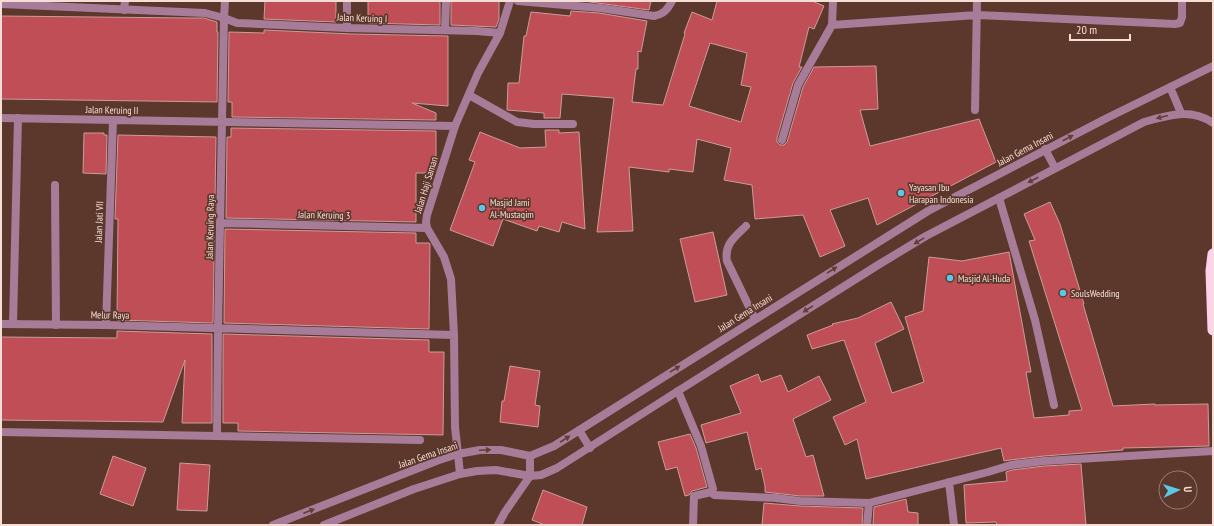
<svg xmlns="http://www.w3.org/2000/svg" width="1214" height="526" font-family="'PT Sans Narrow',sans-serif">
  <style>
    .building { fill: #c04e56; stroke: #cc9c9b; fill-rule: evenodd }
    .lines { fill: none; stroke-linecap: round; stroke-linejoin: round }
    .service { stroke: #a67c98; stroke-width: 8 }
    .minor { stroke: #a67c98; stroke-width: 8 }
    .tertiary { stroke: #a67c98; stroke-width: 8 }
    .trunk { stroke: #fed0ee; stroke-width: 11 }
    .oneway { fill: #633e36 }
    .poi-dot { fill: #5bc8e6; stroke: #5c372b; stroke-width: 1.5 }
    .labels { text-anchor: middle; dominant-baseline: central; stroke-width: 3.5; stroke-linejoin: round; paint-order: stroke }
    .street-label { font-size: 10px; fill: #f6ded6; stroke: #5c372b }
    .poi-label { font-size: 10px; fill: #f6ded6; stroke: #5c372b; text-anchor: start }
  </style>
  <rect width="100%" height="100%" fill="#5c372b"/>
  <path class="building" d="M265 1H336V22L264 19Z
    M368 1H440V25L368 23Z
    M451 1H499V19L496 27 451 25Z
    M583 1H651L649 10Z
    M717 1H812L824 6 814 29 809 27 799 67H802L793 83 777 138V142L780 145H784L787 142 803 87 814 67 876 66 878 109 860 110 870 146 979 119 996 162 877 225 868 198 830 210 845 246 820 257 803 215 755 219 752 185 724 180 731 148 697 139 693 172 669 169V172L629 167 633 231 597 232 614 98 562 94 560 118H544V113L507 110 508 83H519L524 36H526L531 12 570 16 571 11 599 13 647 21 641 52 638 51V69H636L632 102 663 105 685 34 684 33 692 12 712 20ZM710 43 747 53 741 85 751 87 741 122 689 106Z
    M1 16 190 18H204L217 22V32H218L217 102 1 99Z
    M264 30 352 34 448 36V106L412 103 436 113V120L232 117V102H228L229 32 264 33Z
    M231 128 436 131V168L434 173H416V222L226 218 227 137H231Z
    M545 130H559V133L579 132 585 229 562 222 559 232 539 226 537 231 503 219 493 246 450 230 475 162 469 160 480 132 520 148 546 147Z
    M84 133H104V135H107L106 174 83 173Z
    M118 135 216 137 213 323 117 320 118 219H115Z
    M1050 202 1060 224 1084 304H1083L1113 406 1155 404V405L1208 404 1209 446 1123 448V450L1044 456 1010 460 1004 461 1001 448 866 479 857 439 845 445 833 417 866 402 844 340 812 349 807 335 833 325 832 324 858 318 891 302 904 329 875 343 892 393 924 382 905 317 923 311 929 257 962 261 1009 252 1031 372H1026L1034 418 1069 415V411L1082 410 1029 241 1035 240 1024 214Z
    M225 229 416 233V243H429L430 244 429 329 224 323Z
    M713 232 727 295 695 302 680 239Z
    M117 331 212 334V423H182L185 360 163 422 1 420V337L117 338Z
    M223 334 429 340V352H444L443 435 238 431V423H223Z
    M510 366 540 371 535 405 540 406 538 427 500 422 502 401H504Z
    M758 374 761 382 781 375 788 392 819 376 831 400 793 419 806 457 813 455 824 496H800L765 492V486L761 468 756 470 747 432 706 443 701 425 741 413 730 386Z
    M690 434 696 448 707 487 692 491 689 495 685 496 677 467 666 470 658 442Z
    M113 456 146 468 133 506 100 494Z
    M180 463 210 465 207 511 177 510Z
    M1081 464 1086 525H997L996 522 966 523 964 485 1007 481 1006 472 1012 470 1044 466Z
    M543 490 587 507 582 525H545L532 520Z
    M906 499 908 512 918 513V525H873L874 507Z
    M764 503 800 506 863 508 862 525H762Z"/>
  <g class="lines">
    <path class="service" d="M55 185 56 325
      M746 226C735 237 724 244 727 261L755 319"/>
    <path class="minor" d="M518 1 600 8 654 16C664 14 667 10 672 1
      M124 10 125 1
      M832 25 977 15 1175 24 1180 23 1182 17V1
      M347 28V1
      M445 30 446 1
      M469 95 517 122 534 124H573
      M975 110 977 1
      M1 118 455 126
      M782 140 798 85 832 25 833 1
      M999 198 1035 320 1054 405
      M220 223 427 228
      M1 324 106 325 454 335
      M13 324 18 118
      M106 325 113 120
      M678 391 701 446 713 489 711 492
      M1 432 420 440
      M217 436 218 329 224 18 237 23 347 28 477 31 500 33
      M458 454 455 427 454 335 451 279 444 257 427 228 426 222 427 215 455 126 478 73 500 33 510 1
      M949 482 954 525
      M711 492 714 495 776 498 800 501 869 503 988 472 1011 465 1044 461 1213 451
      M498 525 505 512 530 476V456
      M693 525 694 496 711 492
      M867 525 869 503"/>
    <path class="tertiary" d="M1 4 205 13 224 18 225 1
      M1170 87 1181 113
      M1045 149 1055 168
      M579 430 590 448
      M458 454 460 474
      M273 525 439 460 458 454 480 450H501L530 456 554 446 928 211 1107 118 1213 66
      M324 525 414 489 460 474 477 471 496 470 530 476 541 475 557 468 678 391 878 265 926 236 1144 122C1168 115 1191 108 1213 123"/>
    <path class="trunk" d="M1213 254 1211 271 1213 330"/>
  </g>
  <defs><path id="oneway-solid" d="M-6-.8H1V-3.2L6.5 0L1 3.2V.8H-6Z"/></defs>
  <g class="oneway">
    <use href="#oneway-solid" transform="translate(1162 117) rotate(166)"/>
    <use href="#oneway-solid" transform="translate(1068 138) rotate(-27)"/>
    <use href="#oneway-solid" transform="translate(1033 180) rotate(152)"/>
    <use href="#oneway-solid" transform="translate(919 241) rotate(149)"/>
    <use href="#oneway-solid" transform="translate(832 270) rotate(-32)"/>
    <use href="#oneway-solid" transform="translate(808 309) rotate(148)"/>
    <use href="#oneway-solid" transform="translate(675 369) rotate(-32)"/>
    <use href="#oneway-solid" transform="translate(565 439) rotate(-33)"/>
    <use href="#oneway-solid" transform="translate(485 450) rotate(-3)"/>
    <use href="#oneway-solid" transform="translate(309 511) rotate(-21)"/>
  </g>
  <g class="poi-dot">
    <circle cx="901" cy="193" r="4"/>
    <circle cx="482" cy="208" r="4"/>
    <circle cx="950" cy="278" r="4"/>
    <circle cx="1063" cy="293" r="4"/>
  </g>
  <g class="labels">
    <g class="street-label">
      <text transform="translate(362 18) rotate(2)">Jalan Keruing I</text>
      <text transform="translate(112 110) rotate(1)">Jalan Keruing II</text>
      <text transform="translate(1025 149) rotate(-28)">Jalan Gema Insani</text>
      <text transform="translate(426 185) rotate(-73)">Jalan Haji Saman</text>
      <text transform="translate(324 215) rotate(1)">Jalan Keruing 3</text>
      <text transform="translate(99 222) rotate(-88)">Jalan Jati VII</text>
      <text transform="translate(210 227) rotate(-89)">Jalan Keruing Raya</text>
      <text transform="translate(745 313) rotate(-32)">Jalan Gema Insani</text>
      <text transform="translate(110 315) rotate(1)">Melur Raya</text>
      <text transform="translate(428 455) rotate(-19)">Jalan Gema Insani</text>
    </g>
    <g class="poi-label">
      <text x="909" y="187">Yayasan Ibu<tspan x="909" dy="12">Harapan Indonesia</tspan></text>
      <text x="490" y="202">Masjid Jami<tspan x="490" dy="12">Al-Mustaqim</tspan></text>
      <text x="958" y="278">Masjid Al-Huda</text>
      <text x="1071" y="293">SoulsWedding</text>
    </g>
  </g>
  <rect width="1214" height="526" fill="none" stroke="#f6ded6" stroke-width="4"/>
  <g transform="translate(1178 490) rotate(86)"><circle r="19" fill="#5c372b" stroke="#9a7a6f"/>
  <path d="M0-3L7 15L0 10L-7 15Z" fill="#5bc8e6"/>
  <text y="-6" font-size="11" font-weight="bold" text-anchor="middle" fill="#f6ded6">U</text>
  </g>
  <path d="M1070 34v6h60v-6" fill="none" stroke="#f6ded6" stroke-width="2"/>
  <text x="1076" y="34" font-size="12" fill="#f6ded6" stroke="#5c372b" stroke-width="3" paint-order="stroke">20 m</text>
</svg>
